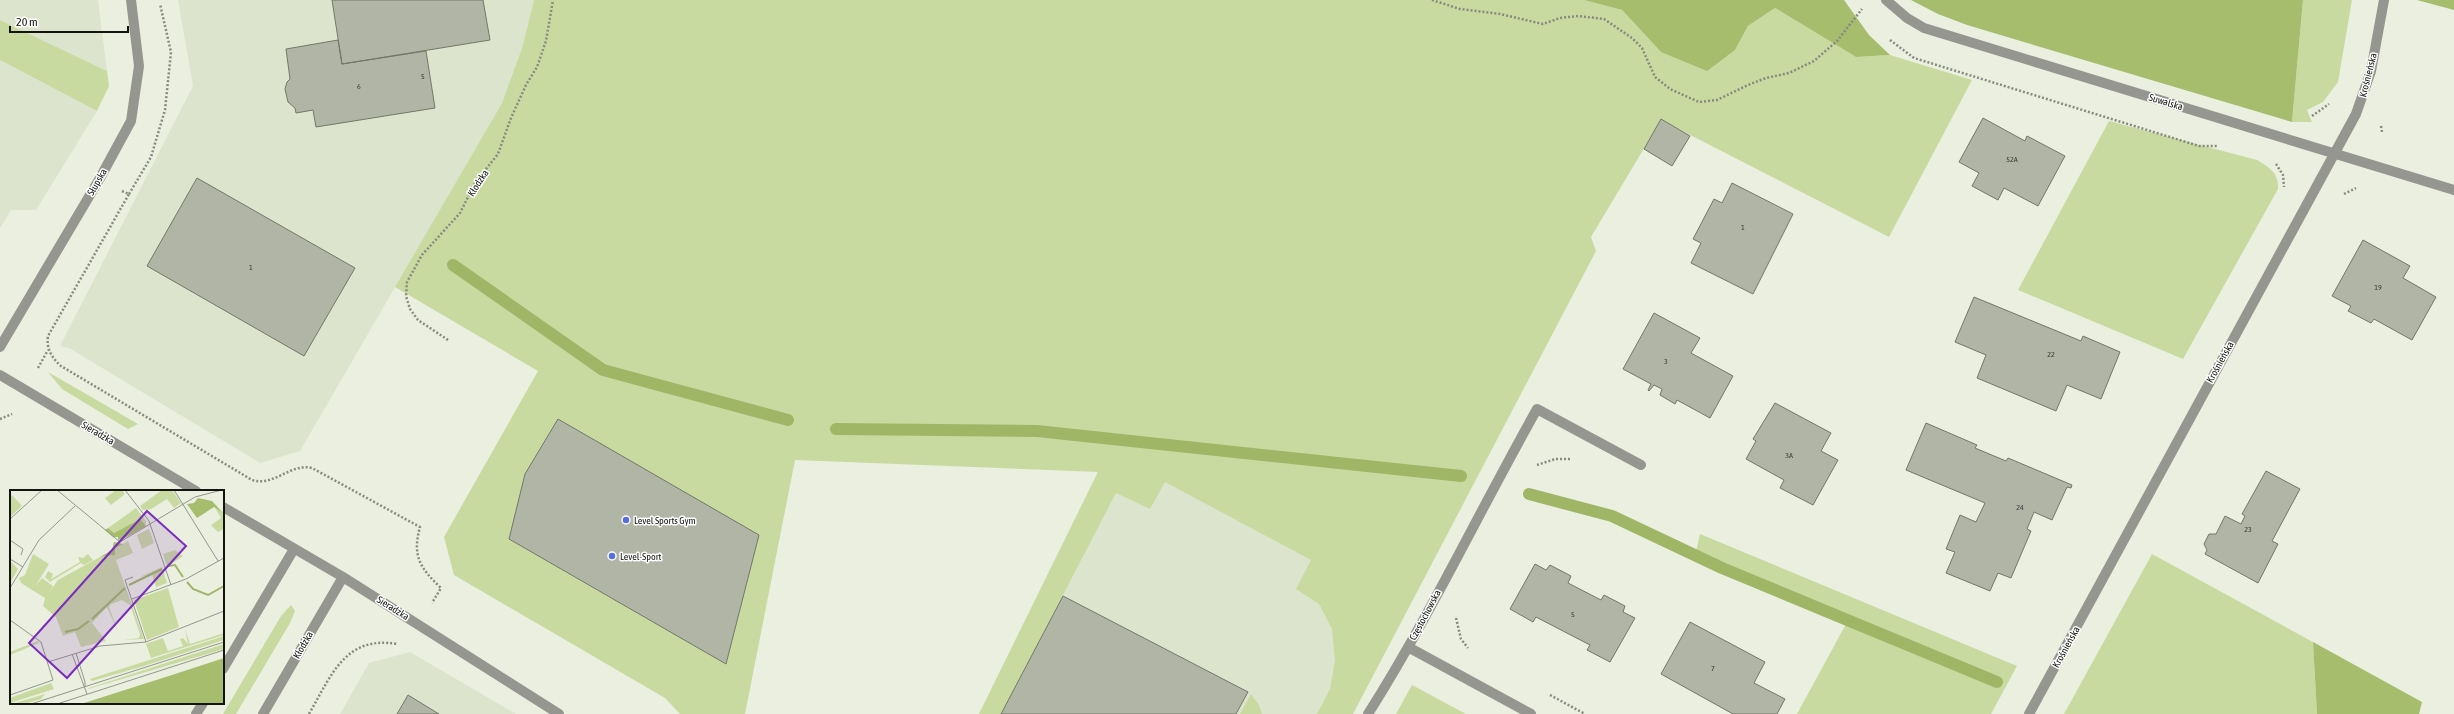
<svg xmlns="http://www.w3.org/2000/svg" width="2454" height="714" font-family="'Asap Condensed',sans-serif">
  <style>
    .built { fill: #dde4cd }
    .green { fill: #c9daa1 }
    .forest { fill: #a7bd6e }
    .lines { fill: none; stroke-linecap: round; stroke-linejoin: round }
    .stream { stroke: #a0b667; stroke-width: 12 }
    .building { fill: #b0b5a6; stroke: #737769 }
    .path { stroke: #878a7f; stroke-width: 2.5; stroke-dasharray: 2 2; stroke-linecap: butt }
    .minor { stroke: #94968f; stroke-width: 10 }
    .poi-dot { fill: #566de3; stroke: #fff; stroke-width: 1.5 }
    .labels { text-anchor: middle; dominant-baseline: central; stroke-width: 3; stroke-linejoin: round; paint-order: stroke }
    .number-label { font-size: 8px; fill: #3a3c35 }
    .street-label { font-size: 10px; fill: #13140f; stroke: #fff }
    .poi-label { font-size: 10px; fill: #13140f; stroke: #fff; text-anchor: start }
    .inset-river { fill: none; stroke: #a0b667; stroke-width: 2 }
    .inset-road { fill: none; stroke: #94978c; stroke-width: 1 }
    .view { fill: #7b2cbf; fill-opacity: 0.15; stroke: #7b2cbf; stroke-width: 2 }
    .inset-edge { fill: none; stroke: #13140f; stroke-width: 2 }
  </style>
  <rect width="100%" height="100%" fill="#eaefdf"/>
  <path class="built" d="M0 0H98L107 71 0 20Z
    M178 0H534L522 48 502 103 300 451 260 463 69 348 60 346 193 86Z
    M0 60 97 111 36 210H11L0 228Z
    M1098 472 1352 496 1353 714H979Z
    M410 652 516 714H340L369 663Z"/>
  <path class="green" d="M534 0H1584L1622 10 1661 52 1735 50 1748 26 1775 8 1856 57 1890 55 1972 80 1889 237 1661 120 1591 237 1596 251 1353 714H1317L1330 689 1335 660 1332 629 1319 604 1296 589 1311 560 1165 482 1150 509 1116 493 1001 714H979L1098 472 795 460 745 714H680L665 698 454 575 444 537 538 371 395 287 502 103 522 48Z
    M2303 0H2352L2338 82 2323 102 2307 110 2312 122H2292Z
    M0 20 107 71 109 86 97 111 0 60Z
    M2109 121 2257 160C2269 167 2279 173 2278 189L2183 359 2018 290Z
    M48 372 138 424 128 429 62 389Z
    M1700 534 2017 666 1991 714H1797L1846 624 1694 561Z
    M2152 554 2313 642 2317 714H2064Z
    M291 605 295 611 290 623 236 714H223L281 616Z
    M1412 685 1466 714H1396Z
    M1251 694 1259 705 1262 714H1240Z"/>
  <path class="forest" d="M1584 0H1844L1869 35 1890 55 1856 57 1775 8 1748 26 1735 50 1707 71 1661 52 1622 10Z
    M1911 0H2303L2292 122 1967 25 1938 14Z
    M2417 0H2454V10Z
    M2313 642 2422 702 2419 714H2317Z"/>
  <g class="lines">
    <path class="stream" d="M453 265 603 370 788 420
      M836 429 1037 431 1461 476
      M1529 494 1612 516 1722 568 1997 682"/>
  </g>
  <path class="building" d="M332 0H483L490 40 342 64Z
    M338 40 342 64 426 51 435 108 316 127 313 110 296 113 295 108 288 102 285 89 287 82 290 79 286 49Z
    M1983 118 2025 141 2027 136 2065 156 2038 206 2004 188 1998 200 1972 186 1979 173 1959 162Z
    M1661 119 1690 136 1672 166 1644 149Z
    M197 178 355 268 304 356 147 266Z
    M1732 183 1793 214 1753 294 1691 263 1701 243 1693 239 1714 199 1722 203Z
    M2363 240 2410 266 2403 278 2436 297 2412 340 2374 319 2371 323 2348 311 2351 306 2332 296Z
    M1974 297 2081 341 2083 336 2120 352 2101 399 2067 385 2056 411 1977 378 1986 355 1955 342Z
    M1654 313 1700 338 1691 353 1733 376 1710 418 1677 400 1675 404 1660 395 1662 389 1654 385 1649 391 1648 390 1651 384 1623 369Z
    M1775 403 1831 433 1821 451 1838 460 1813 505 1780 488 1784 480 1746 459 1756 441 1753 439Z
    M558 419 759 535 726 664 509 539 525 474Z
    M1926 423 1977 445 1975 448 2006 461 2008 458 2072 485 2071 488 2067 487 2052 520 2034 512 2027 529 2031 531 2011 578 1998 573 1990 591 1946 573 1955 552 1946 549 1960 515 1976 522 1985 503 1906 470Z
    M2266 471 2300 489 2272 541 2278 544 2258 583 2205 554 2207 550 2204 544 2209 534H2216L2225 516 2241 524 2245 516 2242 514Z
    M1535 564 1546 570 1550 565 1571 576 1568 583 1601 600 1604 595 1625 606 1623 612 1635 618 1610 662 1587 650 1590 645 1536 617 1533 622 1510 609Z
    M1063 596 1248 692 1236 714H1001Z
    M1690 622 1765 662 1754 683 1785 699 1777 714H1733L1661 674Z
    M408 695 439 714H397Z"/>
  <g class="lines">
    <path class="path" d="M1432 0 1460 9 1500 14 1543 24 1560 18 1578 16 1604 19 1632 38 1642 48 1655 77 1670 89 1699 102 1717 100 1748 85 1766 78 1789 73 1814 61 1837 41 1862 9
      M1890 40 1914 58 2199 146H2217
      M2312 116 2329 104
      M2381 126 2382 132
      M2276 164 2283 175 2284 187
      M122 191 129 194 48 336C46 349 52 358 61 366L252 480C274 487 290 463 312 468L420 527C412 556 420 568 441 588L432 603
      M129 194 151 157 165 110 171 52 160 4
      M2344 194 2356 188
      M448 340 418 320 410 309 406 296 407 282 422 255 460 213 475 183 498 154 511 118 526 85 537 67 546 41 553 0
      M38 368 48 350
      M0 419 12 414
      M1537 465 1555 459H1571
      M1456 618 1461 639 1468 648
      M1550 695 1585 714
      M309 714C331 676 345 635 397 644"/>
    <path class="minor" d="M1886 0 1907 18 1924 28 2454 190
      M0 347 100 178 131 121 139 66 131 0
      M0 375 196 491
      M223 507 343 577 559 714
      M1408 647 1531 714
      M223 669 294 549
      M196 714 203 703
      M263 714 343 577
      M1368 714C1430 616 1480 510 1537 409L1641 465
      M2029 714 2356 114 2371 71 2384 0"/>
  </g>
  <g class="poi-dot">
    <circle cx="626" cy="520" r="4"/>
    <circle cx="612" cy="556" r="4"/>
  </g>
  <g class="labels">
    <g class="number-label">
      <text x="423" y="76">5</text>
      <text x="359" y="86">6</text>
      <text x="2012" y="159">52A</text>
      <text x="1743" y="227">1</text>
      <text x="251" y="267">1</text>
      <text x="2378" y="287">19</text>
      <text x="2051" y="354">22</text>
      <text x="1666" y="361">3</text>
      <text x="1789" y="455">3A</text>
      <text x="2020" y="507">24</text>
      <text x="2248" y="529">23</text>
      <text x="1573" y="614">5</text>
      <text x="1713" y="668">7</text>
    </g>
    <g class="street-label">
      <text transform="translate(2368 75) rotate(-76)">Krośnieńska</text>
      <text transform="translate(2166 102) rotate(17)">Suwalska</text>
      <text transform="translate(97 182) rotate(-60)">Słupska</text>
      <text transform="translate(478 183) rotate(-57)">Kłodzka</text>
      <text transform="translate(2220 362) rotate(-61)">Krośnieńska</text>
      <text transform="translate(98 433) rotate(30)">Sieradzka</text>
      <text transform="translate(393 608) rotate(32)">Sieradzka</text>
      <text transform="translate(1425 615) rotate(-62)">Częstochowska</text>
      <text transform="translate(303 645) rotate(-60)">Kłodzka</text>
      <text transform="translate(2066 647) rotate(-61)">Krośnieńska</text>
    </g>
    <g class="poi-label">
      <text x="634" y="520">Level Sports Gym</text>
      <text x="620" y="556">Level-Sport</text>
    </g>
  </g>
  <g transform="translate(10 490)">
    <rect width="214" height="214" fill="#eaefdf"/>
    <path d="M106 0H112L115 4 101 15 95 8ZM152 0H162L171 13 164 18 157 9 141 19 133 20 130 16ZM2 5 12 16 0 27V8ZM126 18 136 31V36L130 29 104 43 98 38ZM205 18 214 24V39L208 42 201 35 211 28ZM139 39 144 53 132 59 127 45ZM118 51 123 63 106 70 134 149 114 150 129 148 130 144 120 115 112 110 101 114 99 117 109 144 97 117 82 133 96 151 71 157 65 142 53 146 46 127 33 116 35 108 11 93 9 88 15 85 23 64 39 74 26 95 32 88 43 96 39 103 48 90 90 67 102 66 105 58ZM165 60 173 66 157 77 153 64ZM78 64 83 70 74 75 71 73 40 92 35 87 38 81 43 84 41 89 70 72 68 67 73 68ZM0 71 8 79 0 93ZM152 77 157 93 146 97 142 84 130 87ZM158 98 169 137 137 150 124 110ZM175 139 180 154 214 143V145L141 168 136 154 153 148 158 161 173 156 170 149 173 148 178 154ZM214 146V150L134 176 82 191 80 189ZM28 151 29 153 0 165V162ZM214 154V159L78 199 79 198ZM41 193 44 199 0 213V208ZM35 204 31 209 14 214H2Z" fill="#c9daa1"/>
    <path d="M188 8 202 11 214 24 204 17 187 28 177 14 184 13ZM130 29 136 36 115 48 108 50V47H103L95 40 98 38 104 43ZM104 52 113 54 105 58V65L90 67 102 60ZM214 168V214H71L165 184Z" fill="#a7bd6e"/>
    <path class="inset-river" d="M158 76 165 75 173 87M177 92 183 99 198 105 214 96M119 95 152 79M82 129 115 98M55 142 68 139 79 131"/>
    <path class="inset-road" d="M47 0 110 52 185 7 212 0M115 0 139 31 161 95M164 0 208 71M0 29 32 0M0 50 13 59 11 65M0 69 13 77M123 87 115 90 136 152M0 98 29 50 65 16M122 109 176 89 214 68M0 130 31 152 43 190 0 205M66 163 75 192V197M62 164 77 204M38 172 90 156 136 152 214 121M21 214 214 152M47 214 214 160"/>
    <path class="view" d="M137 21 176 56 57 188 19 153Z"/>
    <rect width="214" height="214" class="inset-edge"/>
  </g>
  <path d="M10 26v6h118v-6" fill="none" stroke="#13140f" stroke-width="2"/>
  <text x="16" y="26" font-size="12" fill="#13140f" stroke="#ffffff" stroke-width="3" paint-order="stroke">20 m</text>
</svg>
